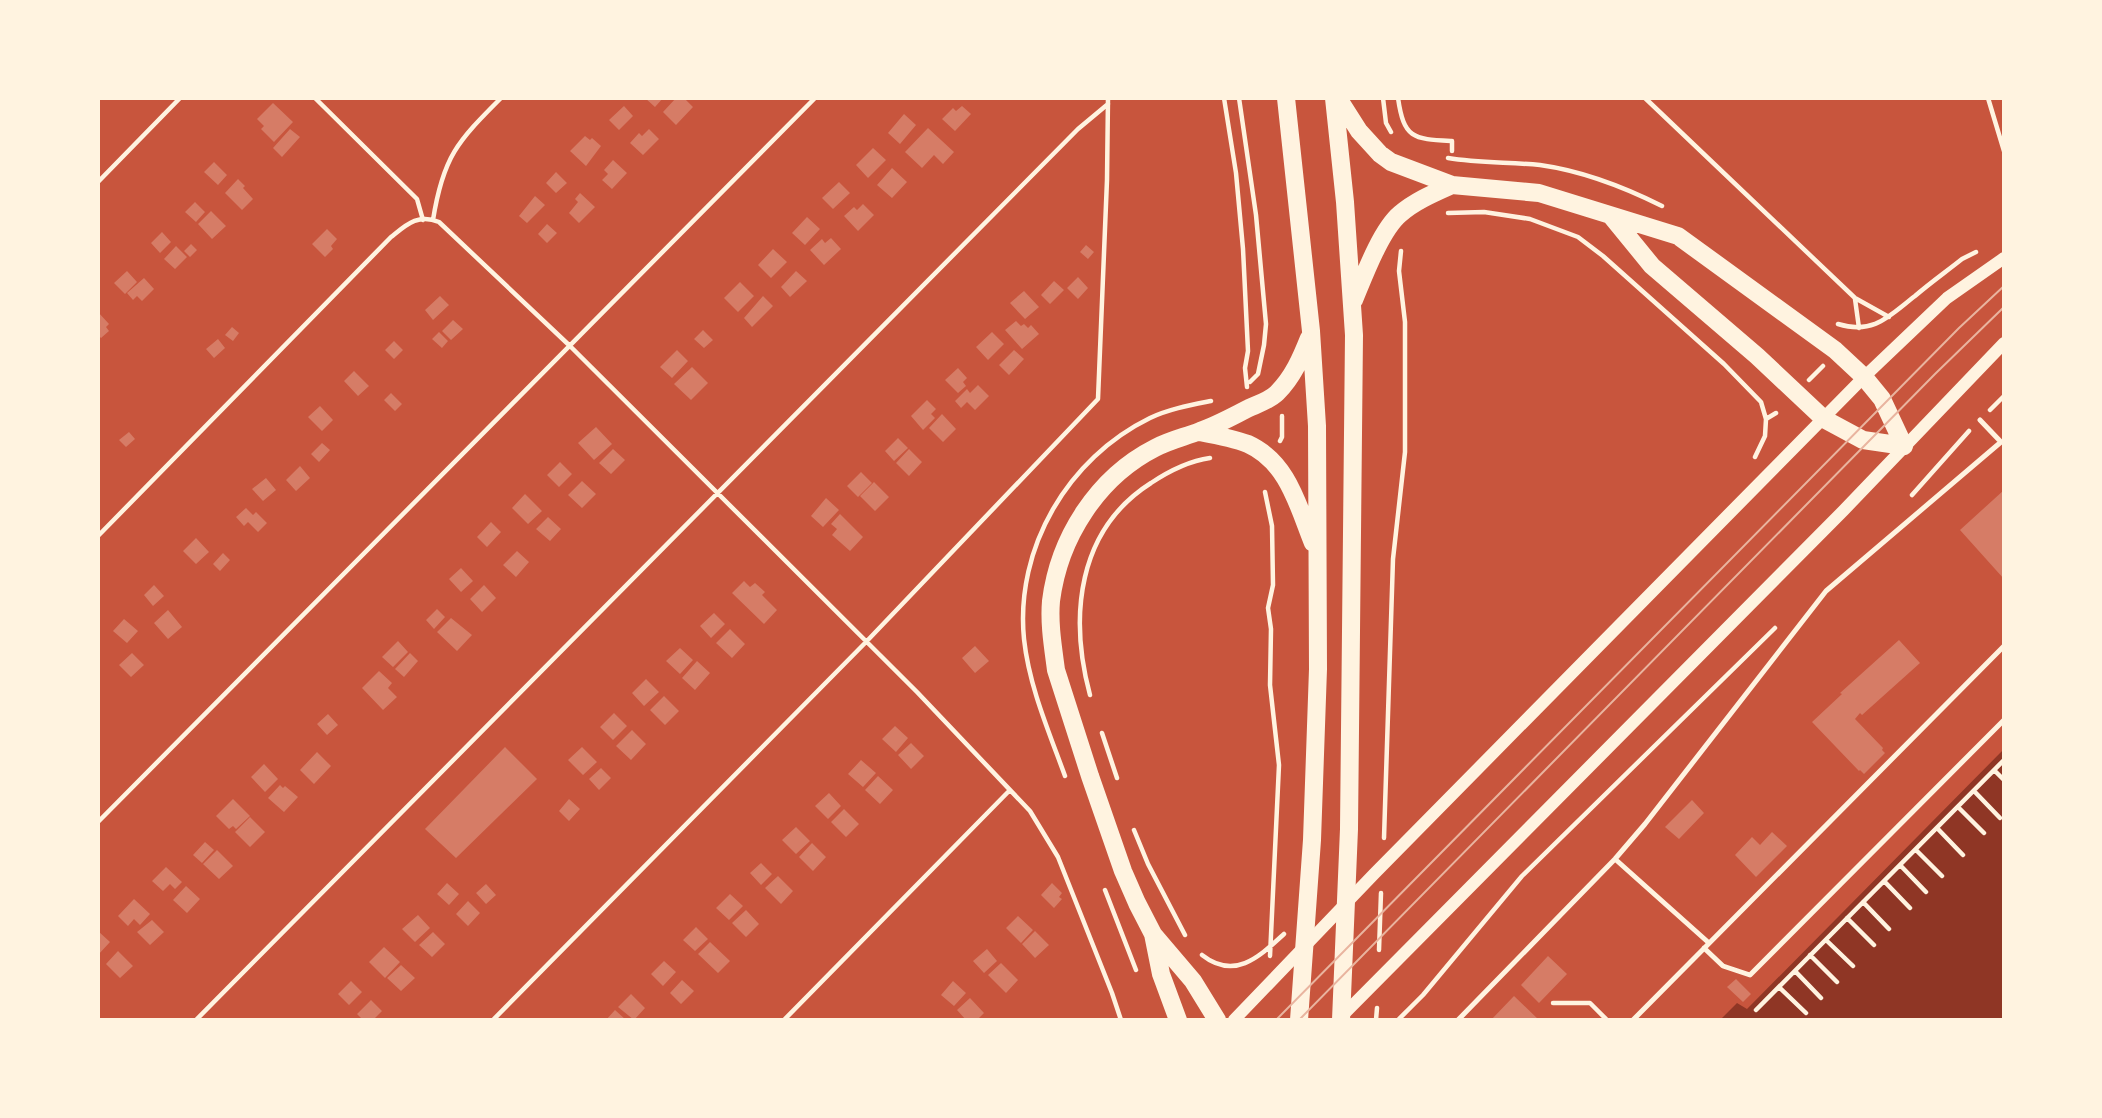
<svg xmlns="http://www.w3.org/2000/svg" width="2102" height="1118" font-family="Overpass,sans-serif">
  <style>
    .water { fill: #8f3625 }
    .building { fill: #d67c66 }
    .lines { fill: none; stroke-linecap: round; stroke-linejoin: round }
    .path { stroke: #fff3e0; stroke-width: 4.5 }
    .service { stroke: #fff3e0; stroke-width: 5 }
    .tertiary { stroke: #fff3e0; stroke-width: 12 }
    .primary { stroke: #fff3e0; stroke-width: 18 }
    .tram { stroke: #e9b49f; stroke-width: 2 }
  </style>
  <rect width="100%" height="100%" fill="#c8553d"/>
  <path class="water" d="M2004 749V1020H1720L1737 1003 1747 1009Z"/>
  <path class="building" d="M645 98H663L655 107Z
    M676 98H684L693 107 676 125 663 112Z
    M273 103 293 122 274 142 261 129 264 126 257 119Z
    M624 106 633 116 619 130 609 120Z
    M962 106 971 114 955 131 942 119 953 108 956 111Z
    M904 114 916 125 900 144 888 133Z
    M928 128 954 152 943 164 934 155 922 168 905 152Z
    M290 129 300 137 282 157 273 148Z
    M649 129 659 139 643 155 630 143 639 133 642 136Z
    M585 136 590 140 592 138 601 146 586 166 570 151Z
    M873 148 886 160 868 178 856 165Z
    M613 160 627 173 612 189 602 180 608 174 604 170Z
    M214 162 227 175 218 185 204 172Z
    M892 168 907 182 892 198 877 185Z
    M556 172 567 183 556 193 546 183Z
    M238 179 245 186 243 188 253 199 242 210 225 193Z
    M839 182 850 193 833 209 822 198Z
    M580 193 595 207 579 223 569 213 578 202 575 199Z
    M535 196 545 205 527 223 519 216Z
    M195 202 205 212 196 222 185 212Z
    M863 204 874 215 858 231 844 216 854 207 857 210Z
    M211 211 226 226 212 239 198 224Z
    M807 217 820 229 805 245 792 233Z
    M547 224 557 233 547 243 538 234Z
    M327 229 337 239 331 246 333 249 325 257 312 244Z
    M162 232 171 242 160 253 151 243Z
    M831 238 841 249 824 265 810 250 822 239 825 243Z
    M191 244 197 250 190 257 184 251Z
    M1086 245 1094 252 1088 259 1080 252Z
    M176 246 187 257 175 269 164 259Z
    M773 249 787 262 771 278 758 265Z
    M127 271 137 282 125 294 114 283Z
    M796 271 807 281 790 297 781 287Z
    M1078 277 1088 288 1078 299 1067 288Z
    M144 278 154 289 142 301 137 296 133 300 127 293Z
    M1054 281 1064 290 1050 304 1041 295Z
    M740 282 754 296 738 312 724 298Z
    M1024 291 1039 307 1025 319 1010 303Z
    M440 296 449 305 433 320 425 310Z
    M763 296 773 306 752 327 744 318Z
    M98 312 109 324 106 327 109 331 101 338 98 335Z
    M453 320 463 329 451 340 442 331Z
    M1016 321 1021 326 1024 324 1028 328 1031 325 1039 334 1022 349 1005 330Z
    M232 327 239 333 233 341 225 335Z
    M703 330 713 340 704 348 694 339Z
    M439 332 448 341 442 348 432 339Z
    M992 332 1004 344 988 360 976 347Z
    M218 339 225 348 214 358 206 349Z
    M394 341 403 350 394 359 385 350Z
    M677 350 688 361 672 378 660 367Z
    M1014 350 1024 359 1009 375 999 365Z
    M692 367 708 383 691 400 674 384Z
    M958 368 967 378 963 382 966 386 958 393 945 380Z
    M354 371 369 386 358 396 344 381Z
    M978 385 989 396 975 410 967 402 961 408 955 401 967 389 970 393Z
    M391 393 402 404 395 411 384 400Z
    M927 400 936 409 931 414 935 418 923 430 911 416Z
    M320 406 333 420 322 431 308 417Z
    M942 414 956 429 943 442 929 428Z
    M596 427 612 444 594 460 578 443Z
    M129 432 135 439 126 447 119 440Z
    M898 438 908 448 894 461 885 451Z
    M322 443 330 450 319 462 311 454Z
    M613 449 625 460 611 474 599 463Z
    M909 449 922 462 909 476 896 463Z
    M560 462 572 474 559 487 547 475Z
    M300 466 310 478 296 491 286 480Z
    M861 472 872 483 858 497 847 486Z
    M266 478 276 490 263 501 252 489Z
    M582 481 596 494 582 508 568 495Z
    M874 482 889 497 875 511 860 496Z
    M2004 490V579L1960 530Z
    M525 494 542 511 528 524 512 508Z
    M826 498 839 510 823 527 811 516Z
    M246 508 253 515 256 512 267 523 258 532 248 522 244 526 236 517Z
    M840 514 863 537 850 551 832 535 837 529 831 524Z
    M548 517 561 529 550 541 536 529Z
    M491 522 501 532 487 547 477 537Z
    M196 538 209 552 196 564 183 551Z
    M517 551 529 562 516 577 503 565Z
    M223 553 230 560 220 571 213 564Z
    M461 568 473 581 461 592 449 579Z
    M744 581 750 587 755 583 765 592 762 595 777 610 764 624 732 593Z
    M154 585 164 596 153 606 144 595Z
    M484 585 496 598 482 612 470 599Z
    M437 609 445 617 434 629 426 620Z
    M168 610 182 627 168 639 154 623Z
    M714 613 725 624 711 638 700 626Z
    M451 618 472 635 457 651 437 632Z
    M124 619 138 631 127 643 113 631Z
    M730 629 745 644 732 658 716 643Z
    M1899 640 1920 663 1862 715 1860 713 1855 719 1883 748 1882 750 1885 753 1864 774 1860 770 1859 771 1812 722 1842 694 1840 693Z
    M398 641 408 652 393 667 382 657Z
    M975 646 989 661 975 673 962 658Z
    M680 648 693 660 680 674 666 661Z
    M132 653 144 665 131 677 119 665Z
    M410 653 418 661 404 677 395 669Z
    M697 661 710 673 695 690 682 678Z
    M379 671 392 683 388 688 397 697 383 710 362 688Z
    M646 679 659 692 644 706 632 693Z
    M664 696 679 711 665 725 650 710Z
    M614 713 627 726 613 740 600 727Z
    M328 714 338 725 327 735 317 724Z
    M895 726 908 738 896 752 882 739Z
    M632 730 646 744 631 760 616 746Z
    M911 743 924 756 911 769 898 755Z
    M505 747 537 779 456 858 425 829Z
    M582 747 597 762 583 775 568 760Z
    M317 752 331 766 314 784 300 770Z
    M861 760 876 773 863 787 848 774Z
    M264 764 278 779 265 792 251 777Z
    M601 768 611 778 599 790 589 779Z
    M878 776 893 790 880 804 865 790Z
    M280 785 283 788 285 786 298 797 284 812 268 798Z
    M829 793 841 806 828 819 815 806Z
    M233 799 250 816 236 829 233 826 229 829 216 816Z
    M569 799 580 809 569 821 559 811Z
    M1692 800 1704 813 1679 839 1665 827Z
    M844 809 859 824 846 837 831 822Z
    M250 817 265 832 250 847 235 832Z
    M796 827 810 841 796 854 782 840Z
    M1772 832 1787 846 1756 877 1735 855 1752 837 1760 845Z
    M205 842 214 850 202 863 193 855Z
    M812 843 826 857 813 871 799 857Z
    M217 850 233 866 219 879 203 864Z
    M761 863 772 874 761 885 750 873Z
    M166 867 182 882 175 889 170 884 163 891 152 881Z
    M778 876 793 891 781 904 765 888Z
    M447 883 459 894 449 905 437 894Z
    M1052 883 1062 893 1059 897 1062 899 1054 908 1041 895Z
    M486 884 496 895 486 904 476 893Z
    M186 886 200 899 187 913 173 900Z
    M730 894 743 906 729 920 716 908Z
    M134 899 150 914 140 925 134 919 128 926 118 916Z
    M468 901 480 913 468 926 456 914Z
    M746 910 759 924 746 937 732 923Z
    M418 915 430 928 415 942 402 929Z
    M1018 916 1033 930 1021 943 1006 928Z
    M152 920 164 932 150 945 137 932Z
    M696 927 708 939 695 951 683 940Z
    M98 931 110 942 98 955Z
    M1035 931 1049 945 1035 958 1022 944Z
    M433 932 445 944 432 957 419 945Z
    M710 942 730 961 718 973 698 954Z
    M384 947 400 962 385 978 369 962Z
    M987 949 997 961 984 973 973 961Z
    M118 951 133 966 120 978 106 964Z
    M1548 956 1567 974 1539 1003 1521 985Z
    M664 961 676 972 663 986 651 974Z
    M1001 963 1018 980 1006 993 988 975Z
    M401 965 415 978 401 991 387 978Z
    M1736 979 1751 994 1743 1002 1727 987Z
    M682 980 694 991 681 1004 670 993Z
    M351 981 362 992 349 1005 338 994Z
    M953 981 966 993 954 1006 941 995Z
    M631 994 645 1008 634 1020 618 1007Z
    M1514 996 1539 1020H1491Z
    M970 998 984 1013 977 1020H966L957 1010Z
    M371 1000 382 1011 373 1020H363L357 1014Z
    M615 1010 626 1020H606Z"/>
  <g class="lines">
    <path class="path" d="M315 98 417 199 423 220
      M1224 98 1236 173 1243 249 1248 351 1245 368 1247 387
      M1239 98 1256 215 1266 324 1264 345 1258 374 1250 382
      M1383 98 1386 123 1391 132
      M1398 98C1404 139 1413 139 1452 141V151
      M1645 98 1855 298 1889 317
      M1988 98 2004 151
      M1448 158C1478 163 1509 162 1540 165 1583 171 1624 187 1662 206
      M98 182 180 98
      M1448 213 1484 212 1530 219 1578 237 1603 256 1724 364 1761 402 1766 419 1765 436 1755 457
      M433 220C443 157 457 142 501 98
      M1855 299 1859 328
      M1838 324C1874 335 1889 316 1915 296 1930 283 1947 271 1962 259L1976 252
      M1809 380 1823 366
      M1990 410 2004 396
      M1766 419 1776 413
      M1280 441 1282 437V416
      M1265 492 1272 526 1273 585 1268 608 1271 629 1270 685 1279 765 1270 956
      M1912 495 1969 431
      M98 536 391 237C406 225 418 213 439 222L570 346 917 692 1030 811 1058 857 1112 993 1121 1020
      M1090 695C1069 617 1077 530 1151 483 1169 471 1189 461 1210 458
      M1102 733 1117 778
      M1994 770 2004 780
      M1065 776C1049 732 1029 686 1024 639 1015 548 1068 458 1150 418 1169 409 1191 405 1211 401
      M1974 791 2000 818
      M1958 807 1984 833
      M98 822 815 98
      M1937 828 1963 855
      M1134 830 1148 864 1185 935
      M1384 838 1393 559 1405 452V322L1399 271 1401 251
      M1916 850 1942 876
      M1900 865 1926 892
      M1884 881 1910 908
      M1105 890 1136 970
      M1863 902 1889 929
      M1847 918 1874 945
      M1826 940 1853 966
      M1379 950 1381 893
      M1202 955C1235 981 1260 956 1284 934
      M1810 955 1837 982
      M1795 971 1821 998
      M1779 987 1806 1013
      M1553 1003H1590L1607 1020
      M1756 1010 2004 760
      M196 1020 1078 129 1108 104
      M493 1020 866 642 1098 399 1107 180 1108 98
      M784 1020 1009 791
      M1376 1020 1377 1008
      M1398 1020 1423 995 1522 876 1775 628"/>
    <path class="service" d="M1615 859 1709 943
      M1704 948 1723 966 1750 975 2004 720
      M1458 1020 1615 859 1645 824 1826 591 2001 442 1980 420
      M1633 1020 2004 646"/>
    <path class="tertiary" d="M1339 1019 1844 510 2004 343
      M1234 1020 1374 874 1864 377 1947 298 2004 258"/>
    <path class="primary" d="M1286 98 1311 331 1317 426 1318 669 1312 840 1299 1020
      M1334 98 1345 202 1354 335 1349 829 1341 1020
      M1338 98 1359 131 1380 154 1391 162 1452 185 1539 193 1678 236 1835 350 1864 377 1882 399 1904 446
      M1612 217 1652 266 1757 356 1824 419 1863 440 1904 446
      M1354 300C1364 276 1381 230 1400 214 1415 201 1434 193 1452 185
      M1199 432C1215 435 1232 438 1248 444 1288 462 1298 506 1313 543
      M1153 934 1161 974 1178 1020
      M1217 1020 1193 981 1153 934 1137 903 1123 871 1090 776 1056 670C1053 647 1049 624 1051 601 1059 537 1098 477 1155 448 1170 440 1185 437 1200 431 1217 425 1233 416 1249 408 1258 404 1270 400 1277 393 1293 377 1301 358 1309 338"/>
    <path class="tram" d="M1276 1020 1959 328 2004 286
      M1299 1020 1935 374 2004 307"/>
  </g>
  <rect width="2102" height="1118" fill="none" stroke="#fff3e0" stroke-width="200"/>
</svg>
